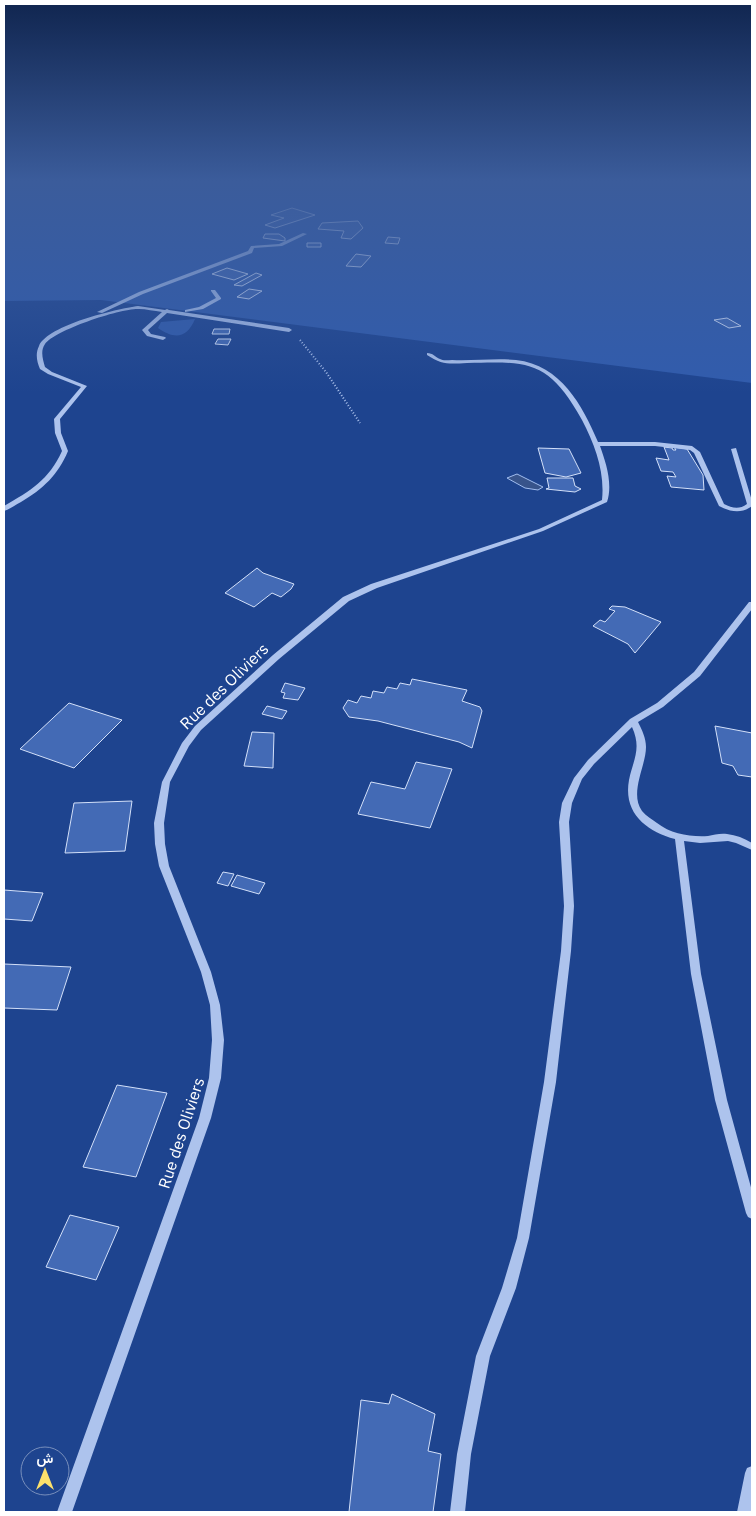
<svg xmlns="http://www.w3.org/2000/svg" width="756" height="1516" font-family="'IBM Plex Sans',Vazirmatn,sans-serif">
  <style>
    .green { fill: #315cad }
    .water { fill: #38548b; stroke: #a1bdef }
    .building { fill: #436ab5; stroke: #d3e0f9 }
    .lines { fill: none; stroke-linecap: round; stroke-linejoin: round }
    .path { stroke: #adc3ed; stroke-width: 2; stroke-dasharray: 1 2; stroke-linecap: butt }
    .minor { fill: #adc3ed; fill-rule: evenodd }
    .labels { text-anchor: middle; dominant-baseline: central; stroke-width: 4; stroke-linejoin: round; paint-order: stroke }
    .street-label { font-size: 16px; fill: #fff; stroke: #1e448f }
  </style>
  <rect width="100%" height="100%" fill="#1e448f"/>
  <path class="green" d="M4 180H752V383L101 300 4 301Z
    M195 319C187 338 175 340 158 328L161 322Z"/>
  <path class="water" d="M517 474 543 487 538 490 525 488 507 478Z"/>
  <path class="building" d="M292 208 315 215 275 228 265 225 284 218 271 215Z
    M358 221 363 228 351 239 341 238 344 231 318 229 322 223Z
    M265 234H279L285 238V241L263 238Z
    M388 237 400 238 398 244 385 243Z
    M307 243H321V247H307Z
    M356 254 371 256 361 267 346 266Z
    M227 268 248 274 234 280 212 274Z
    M256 273 262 275 242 286 234 285Z
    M249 289 262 291 249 299 237 297Z
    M727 318 741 326 729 328 714 320Z
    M214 329H230L229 334H212Z
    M218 339H231L228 345 215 344Z
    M664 447 672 448 673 450H676L674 447 687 449 703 475 704 490 671 487 667 476 676 477 673 472 661 471 656 458 669 460Z
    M538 448 569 449 581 473 566 477 545 473Z
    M547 478H573L575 486 581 489 575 492 546 489 549 488Z
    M257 568 263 573 294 584 291 589 281 597 272 593 254 607 225 593Z
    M612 606 625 607 661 622 635 653 628 644 593 626 600 620 605 622 615 611 609 609Z
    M412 679 467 690 462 701 480 707 482 711 472 748 459 742 378 721 349 717 343 708 348 700 357 703 361 696 371 698 373 691 384 693 387 687 397 689 400 683 410 685Z
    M285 683 305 688 298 700 283 698 285 693 281 692Z
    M69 703 122 720 74 768 20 749Z
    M267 706 287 711 282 719 262 714Z
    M715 726 752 733V777L738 775 733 766 722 763Z
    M252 732 274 733 273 768 244 766Z
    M416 762 452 769 430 828 358 814 371 782 405 789Z
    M132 801 125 851 65 853 74 803Z
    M223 872 234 874 228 886 217 883Z
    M237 875 265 883 259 894 231 886Z
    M4 890 43 893 32 921 4 919Z
    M4 964 71 967 57 1010 4 1008Z
    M117 1085 167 1093 136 1177 83 1167Z
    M70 1215 119 1227 96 1280 46 1267Z
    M392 1394 435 1414 428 1451 441 1454 433 1512H349L361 1400 389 1404Z"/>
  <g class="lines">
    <path class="path" d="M300 340 326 372 360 423"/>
    <path class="minor" d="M303 233 307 234 282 246 254 248 252 253 143 294 102 313 97 312 139 292 248 251 251 246 279 244Z
      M211 290H215L221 298V299L203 309 185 312V310L199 307 216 298 211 291Z
      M138 306 165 310 167 309 169 310 289 328 292 330 289 332 167 313 148 330 151 334 165 337 166 338 163 340 147 336 142 330 162 312C154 311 146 309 139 309 121 308 55 330 45 344 40 351 43 360 45 367L52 372 87 386 60 419 61 433 68 451C58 475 43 489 21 502 15 505 10 509 4 511V506C30 491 49 480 62 451L55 433 54 419 81 387 48 374 40 369C37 362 35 354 39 346 48 325 116 309 138 306Z
      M427 353C433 353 435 357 440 359 443 361 448 360 452 360 473 361 495 358 516 360 561 365 582 405 598 442H655L692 446 700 452 724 504C732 508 739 510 747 504L731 449 736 448 752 501V506C742 514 730 512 719 506L694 453 690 450 655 446H600C606 463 613 484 607 502L543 531 377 588 349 601 279 659 201 730 189 746 170 782 164 823 165 844 169 866 211 972 220 1005 224 1040 221 1078 211 1118 72 1512H57L199 1118 209 1078 212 1040 210 1005 201 972 159 866 155 844 154 823 162 782 182 743 195 726 273 655 343 597 371 584 539 529 602 500C605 472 595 445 582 420 549 361 530 361 467 363 449 364 442 365 427 355Z
      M749 602H752V609L700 676 663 707 638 722C642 730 646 738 646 747 646 766 629 793 642 811 646 816 652 819 657 823 671 834 690 837 708 836 714 835 720 833 727 834 736 835 744 838 752 843V850L736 843 728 841 700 843 684 841 701 974 727 1100 752 1191V1219L748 1217 746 1213 715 1100 691 974 675 839C646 831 623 813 629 780 633 760 642 749 632 727L594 764 582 779 572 803 569 822 574 906 571 951 556 1082 529 1238 516 1288 490 1356 471 1454 465 1512H450L457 1454 476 1356 502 1288 517 1238 544 1082 561 951 564 906 559 822 562 803 574 778 588 760 630 719 657 703 694 672Z
      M752 1466V1512H737L745 1473 747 1468Z"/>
  </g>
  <linearGradient id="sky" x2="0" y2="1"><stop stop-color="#10254f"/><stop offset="0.46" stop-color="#3b5c9b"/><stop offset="1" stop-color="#3b5c9b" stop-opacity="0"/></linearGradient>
  <rect width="756" height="393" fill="url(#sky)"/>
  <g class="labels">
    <g class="street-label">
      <text transform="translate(224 686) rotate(-44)">Rue des Oliviers</text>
      <text transform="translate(181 1133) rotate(-72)">Rue des Oliviers</text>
    </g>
  </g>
  <rect width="756" height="1516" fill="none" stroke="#ffffff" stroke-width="10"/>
  <g transform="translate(45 1471)"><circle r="24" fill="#1e448f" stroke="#788fbc"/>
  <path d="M0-4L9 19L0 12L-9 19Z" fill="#fce16c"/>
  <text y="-8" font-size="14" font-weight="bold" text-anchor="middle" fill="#ffffff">ش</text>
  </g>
</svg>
